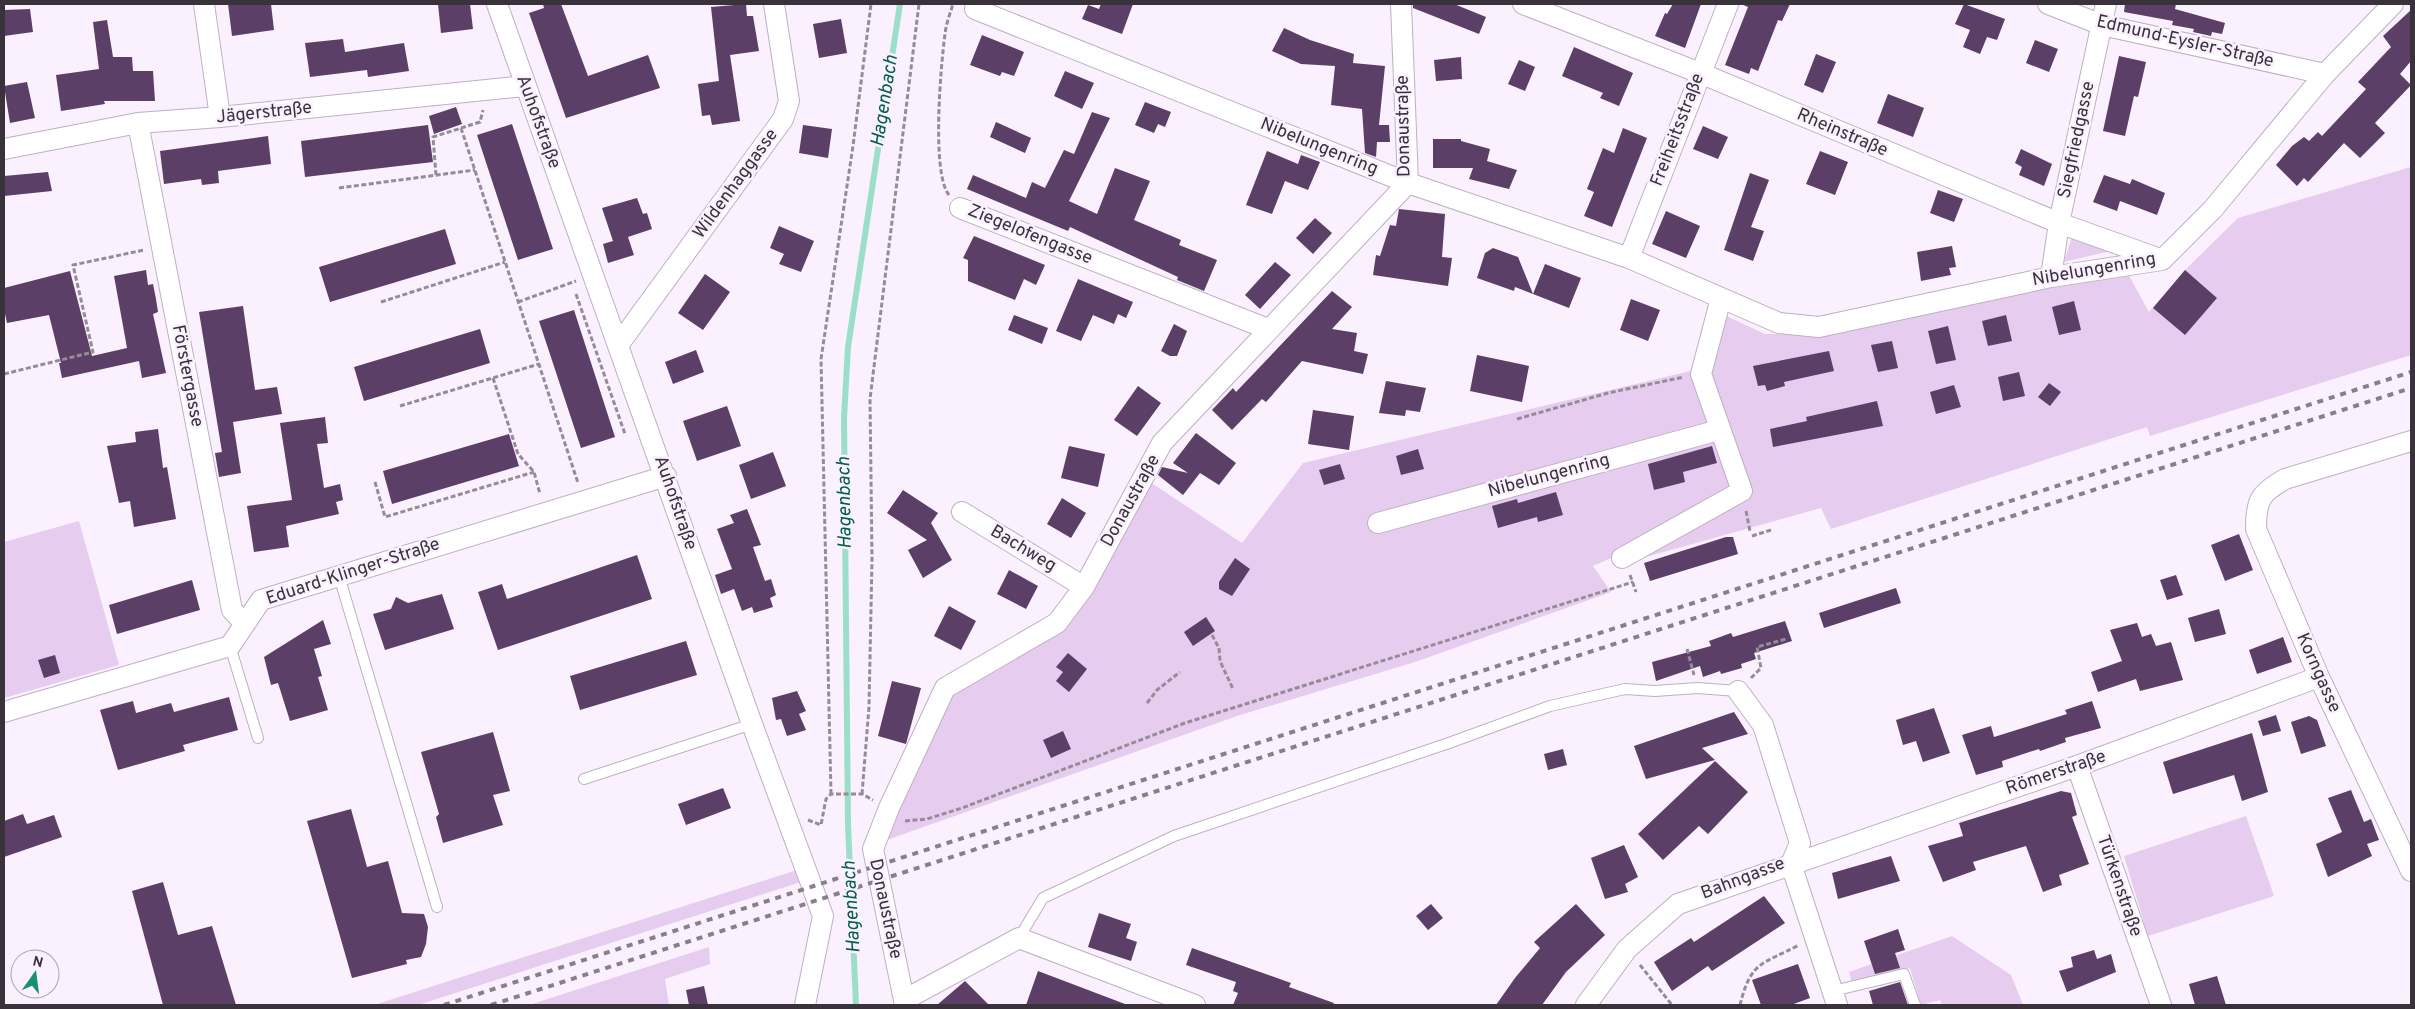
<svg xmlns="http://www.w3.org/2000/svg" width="2415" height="1009" font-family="Overpass,sans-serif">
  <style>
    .green { fill: #e6ccef }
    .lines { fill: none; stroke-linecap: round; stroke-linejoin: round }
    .stream { stroke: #9cdfc8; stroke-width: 6 }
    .building { fill: #5c3f67 }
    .lane-casing { stroke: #bfafc5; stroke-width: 12 }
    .street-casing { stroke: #bfafc5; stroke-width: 22 }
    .path { stroke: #958c98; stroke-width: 3; stroke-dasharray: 5 2.5; stroke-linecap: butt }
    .lane { stroke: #fff; stroke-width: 10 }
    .street { stroke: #fff; stroke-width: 20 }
    .rail { stroke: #887f8a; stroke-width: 4; stroke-dasharray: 6 6; stroke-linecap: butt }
    .labels { text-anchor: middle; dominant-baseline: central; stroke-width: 5; stroke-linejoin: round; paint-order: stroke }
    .street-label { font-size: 18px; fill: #39323b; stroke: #faf0fe }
    .water-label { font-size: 19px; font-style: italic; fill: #025f4b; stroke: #faf0fe }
  </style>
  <rect width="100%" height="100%" fill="#faf0fe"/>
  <path class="green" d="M2411 167V355L2150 436 2147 427 1831 529 1821 508 1639 559 1632 549 1593 566 1611 592 1418 661 1237 716 881 842 945 688 1057 623 1144 478 1242 543 1303 463 1703 368 1722 314 1765 334H1811L2127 272 2149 312 2185 270 2238 218Z
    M2072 237 2110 251 2064 262Z
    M79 521 119 665 4 698V542Z
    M2246 816 2274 896 2148 936 2124 856Z
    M797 870 810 879 418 1005H374Z
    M1952 936 2011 975 2023 1005H1942L1940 1000 1921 1005 1910 968 1852 983 1849 972Z
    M709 947 710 964 665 979 669 1005H529Z"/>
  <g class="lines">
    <path class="stream" d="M856 1005 848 825 844 418 848 347 900 4"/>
  </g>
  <path class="building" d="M228 4H271L274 30 232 36Z
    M438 4H470L473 29 441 33Z
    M543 4H561L588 76 648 55 660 88 566 118 529 13 544 8Z
    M746 4 747 16H753L759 51 730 55 740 121 712 125 710 115 702 116 698 84 719 81 711 7Z
    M1101 4H1133L1122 34 1082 19 1088 5 1099 9Z
    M1413 4H1454L1486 17 1479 34 1413 8Z
    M1673 4H1701L1685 48 1655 36 1665 13 1667 14Z
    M1741 4H1790L1782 21 1778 20 1758 71 1751 68 1749 74 1725 65 1748 7Z
    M1964 4 2005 19 1997 40 1987 37 1980 54 1963 47 1970 30 1955 24Z
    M2125 4H2176L2175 9 2225 23 2222 34 2212 32 2211 36 2193 32 2194 29 2172 25 2173 21 2124 12Z
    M30 9 33 32 4 36V10Z
    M2411 10V61L2400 74 2411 85 2375 123 2385 133 2360 158 2344 143 2308 182 2304 178 2297 186 2276 165 2292 146 2304 137 2309 141 2318 132 2322 136 2366 89 2358 82 2391 47 2383 36Z
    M841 19 847 53 819 58 813 24Z
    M107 20 113 57H132L133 71H153L155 101H104L105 104 61 111 56 75 99 69 93 22Z
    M1284 28 1310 40 1354 54 1353 63 1385 66 1379 125H1389L1390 142H1377L1376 157 1365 153 1362 109 1331 105 1335 66 1301 64 1272 51Z
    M982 35 1024 52 1014 76 1002 72 1000 76 970 65Z
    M343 39 345 52 404 43 409 71 368 77 367 70 310 77 305 43Z
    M2035 40 2058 49 2049 72 2026 63Z
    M1574 47 1633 73 1619 106 1600 98 1603 93 1562 76Z
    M1816 54 1836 62 1823 93 1804 85Z
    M2119 56 2146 62 2138 97 2134 96 2125 136 2103 131Z
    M1461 57 1462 79 1436 81 1434 60Z
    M1519 60 1535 67 1525 91 1508 84Z
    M1065 71 1094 83 1082 109 1054 96Z
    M27 82 35 118 10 123 4 86Z
    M1888 94 1924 108 1913 137 1877 123Z
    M1145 102 1171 112 1165 127 1158 124 1154 133 1135 125Z
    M456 107 462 124 434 134 429 116Z
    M1092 112 1110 118 1069 201 1097 214 1115 168 1150 181 1134 220 1181 240 1179 245 1217 260 1204 291 1177 280 1178 277 1070 227 1068 231 967 189 973 175 1026 198 1032 182 1045 188 1064 150 1074 154Z
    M996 122 1031 138 1025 153 990 137Z
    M512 124 553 249 518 260 477 135Z
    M428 125 433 162 305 177 301 141Z
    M803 125 832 129 828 158 799 153Z
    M1703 126 1728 137 1718 159 1693 149Z
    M1623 128 1647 138 1612 227 1584 216 1594 192 1587 189 1603 148 1614 153Z
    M268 136 271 164 218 171 219 183 202 185 201 179 164 184 160 151Z
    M1433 139H1461V141L1490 149 1487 161 1517 170 1509 189 1469 179 1473 168H1433Z
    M2021 149 2052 164 2044 186 2019 175 2022 167 2015 163Z
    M1267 151 1298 164 1301 155 1320 162 1308 190 1285 181 1272 214 1246 205Z
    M1820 151 1848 162 1835 195 1806 184Z
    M48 172 52 191 4 196V176Z
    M1750 173 1769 180 1751 227 1764 231 1753 261 1724 250Z
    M2104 175 2130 184 2132 179 2165 193 2157 215 2120 201 2117 211 2093 202Z
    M1938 190 1963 199 1954 222 1930 213Z
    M637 198 643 214 647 213 652 229 628 237 634 255 608 263 603 244 613 241 602 208Z
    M1399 209 1445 214 1442 257 1452 258 1448 286 1373 275 1376 255 1380 256 1390 225 1396 226Z
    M1666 211 1700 226 1686 258 1652 244Z
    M1315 218 1332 233 1313 254 1296 238Z
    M779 226 814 241 801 272 779 264 784 254 770 248Z
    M445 229 456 264 330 302 319 267Z
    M974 236 1045 265 1036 285 1024 279 1015 300 968 281V260L963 258Z
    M1952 246 1956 267 1949 268 1951 275 1921 281 1917 252Z
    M1493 248 1518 257 1533 294 1545 264 1581 278 1569 308 1515 287 1514 291 1477 278 1485 253Z
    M1275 262 1291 275 1260 309 1245 295Z
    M146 270 148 285 153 284 156 299 158 312 153 314 166 373 142 378 139 361 62 378 59 363H61L49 315 7 323 4 309V288L70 271 92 356 127 348 114 276Z
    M2185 270 2217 298 2185 335 2153 308Z
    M705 274 730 292 703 330 678 313Z
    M1078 279 1133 302 1126 318 1118 314 1114 324 1093 315 1081 341 1056 331Z
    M1332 291 1352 307 1332 329 1357 333 1354 351 1368 354 1363 374 1302 361 1266 402 1262 399 1232 430 1212 410 1233 388 1236 392Z
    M1631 299 1660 310 1648 341 1620 330Z
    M2074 301 2081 330 2059 335 2052 307Z
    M243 306 255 390 277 387 282 414 233 422 241 473 219 477 215 453 222 452 199 312Z
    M574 310 615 437 581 448 539 321Z
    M1014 315 1048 328 1042 344 1008 330Z
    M2006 315 2012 341 1988 346 1982 321Z
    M1174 324 1187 331 1177 356H1170L1161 351Z
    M1948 326 1956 360 1936 364 1928 331Z
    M480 329 490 363 364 401 354 367Z
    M1892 341 1898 368 1878 372 1871 345Z
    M696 350 704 372 673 384 665 362Z
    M1829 351 1834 371 1784 382 1785 386 1767 391 1765 385 1758 386 1753 366Z
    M1477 355 1529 366 1522 402 1470 391Z
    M2019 372 2025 396 2003 401 1998 377Z
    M1386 381 1426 388 1420 412 1406 410 1405 416 1379 413Z
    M2049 383 2061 392 2050 406 2038 397Z
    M1954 385 1961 407 1936 414 1930 392Z
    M1138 386 1161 403 1137 436 1114 420Z
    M1877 401 1883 426 1773 447 1770 429 1807 421 1806 417Z
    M727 406 741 446 697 461 683 421Z
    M1313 410 1354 416 1349 450 1308 444Z
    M325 417 328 443 317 444 324 488 340 484 343 500 336 502 339 514 286 526 289 547 254 552 247 506 292 500 280 423Z
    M158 429 163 468 167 467 176 519 134 527 130 501 119 503 107 446 136 442 135 432Z
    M1196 433 1236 463 1219 485 1200 473 1183 495 1158 475 1162 467 1188 473 1173 463Z
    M509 434 519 466 392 504 383 471Z
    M1069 446 1105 454 1098 487 1061 478Z
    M1712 446 1717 463 1683 472 1685 482 1654 490 1648 464Z
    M1418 449 1424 469 1401 475 1396 456Z
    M773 452 786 486 751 499 739 465Z
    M1340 464 1345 479 1324 485 1319 470Z
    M903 490 938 513 931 523 952 560 923 578 908 550 927 540 887 513Z
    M1556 492 1563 515 1538 522 1537 517 1498 528 1492 506 1517 499 1518 503Z
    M1062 498 1086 513 1071 538 1047 524Z
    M747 509 761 545 753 547 765 581 771 579 776 595 770 598 773 607 754 613 752 607 742 611 734 589 721 594 715 575 732 569 717 529 734 523 730 515Z
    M2239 534 2253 570 2225 581 2211 545Z
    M1726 537H1733L1738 554 1650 581 1644 563Z
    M637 555 652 599 498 650 478 592 502 584 507 599Z
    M1235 558 1250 569 1232 596 1219 589V582Z
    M1009 570 1038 586 1026 609 997 594Z
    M2176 575 2183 595 2167 600 2160 580Z
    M192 580 200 610 117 634 109 605Z
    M1896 588 1901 603 1824 628 1819 613Z
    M442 594 454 629 385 650 373 614 391 609 396 597 408 603Z
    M949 606 976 621 961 650 934 636Z
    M2219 609 2226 634 2195 642 2188 618Z
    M1206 617 1215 631 1193 646 1184 632Z
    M323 620 331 644 314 649 322 676 318 677 328 710 290 721 278 683 271 685 264 657Z
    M1785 621 1792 641 1754 653 1756 659 1741 664 1742 668 1721 674 1720 671 1703 677 1700 666 1656 681 1652 662 1711 646 1709 641 1731 633 1733 637Z
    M2137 623 2142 637 2151 634 2156 646 2171 642 2183 680 2140 691 2136 679 2098 692 2091 672 2122 661 2110 630Z
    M2283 637 2292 662 2257 674 2249 650Z
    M686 641 697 675 580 710 570 676Z
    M1068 653 1087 669 1069 692 1056 681 1063 672 1056 667Z
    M55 655 60 673 44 678 38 660Z
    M892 681 921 688 906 744 878 736Z
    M797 691 806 711 799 714 806 730 787 736 781 719 776 720 772 698Z
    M229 697 238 730 183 745 185 751 118 770 100 710 133 701 136 713 171 703 174 712Z
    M2092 701 2101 728 2065 738 2066 742 2040 751 2039 749 2002 761 2003 767 1976 775 1962 735 1991 726 1994 737 2067 714 2065 710Z
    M1934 708 1950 753 1923 762 1916 741 1903 745 1896 720Z
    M1734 712 1748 734 1702 748 1715 760 1646 779 1634 746Z
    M2276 715 2281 731 2263 736 2258 721Z
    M2309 716 2317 720 2326 746 2301 754 2291 722Z
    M1063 731 1071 749 1051 758 1043 740Z
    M493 732 510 791 493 795 503 825 443 843 436 817 439 814 421 752Z
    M2252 733 2268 792 2242 801 2234 775 2173 794 2163 762Z
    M1563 749 1567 765 1548 770 1544 754Z
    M1715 761 1748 792 1708 834 1699 826 1663 860 1638 834Z
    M723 788 731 808 686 825 678 804Z
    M2351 790 2364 822 2371 819 2379 840 2367 844 2372 856 2328 877 2316 844 2342 832 2328 798Z
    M2061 791 2071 793 2077 815 2072 817 2089 864 2059 875 2062 885 2043 892 2026 846 1973 862 1976 870 1943 882 1928 846 1963 836 1959 823Z
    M351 809 367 867 388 861 402 913 424 914 428 927 426 944 421 957 406 960 407 964 352 978 307 821Z
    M23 814 27 824 54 815 62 837 4 857V821Z
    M1624 845 1638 877 1625 884 1628 892 1605 899 1591 858Z
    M1891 856 1900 881 1838 899 1832 873Z
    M163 882 178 935 212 926 236 1005H163L132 891Z
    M1764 896 1785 923 1712 971 1708 966 1672 991 1654 962 1691 938 1694 942Z
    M1431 904 1443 918 1428 930 1416 916Z
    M1576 904 1605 935 1566 972 1542 1005H1496L1515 978 1540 948 1534 942Z
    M1099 913 1131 924 1126 938 1137 942 1131 961 1088 947Z
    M1898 929 1905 950 1895 953 1900 968 1875 974 1864 941Z
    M1192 948 1291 983 1289 987 1334 1003 1333 1005H1233L1238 993 1233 991 1236 982 1186 965Z
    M2094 950 2097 959 2111 954 2116 972 2067 992 2059 971 2073 967 2071 957Z
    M1798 964 1810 998 1791 1005H1761L1752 980Z
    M1038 971 1125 1004 1124 1005H1026Z
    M2217 976 2226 1005H2195L2189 984Z
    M965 981 989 1005H937Z
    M1900 982 1908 1005H1873L1869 991Z
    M704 986 708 1005H689L686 990Z"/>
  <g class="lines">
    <defs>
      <path id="lane" d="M339 576 437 907
        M230 646 258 738
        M584 779 752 724
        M1019 938 1043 898 1174 836 1449 743 1550 706 1625 689 1655 691 1697 688 1738 691
        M1833 991 1904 974 1915 1005"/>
      <path id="street" d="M204 4 220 117
        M497 4 752 724 823 916 805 1005
        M1523 4 1700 73 2059 223 2160 259
        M2048 4 2102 25 2325 74
        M975 9 1408 183 1629 258 1779 323 1819 327 2051 277 2162 260 2213 209 2325 74 2393 4
        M138 123 232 610 245 624
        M4 149 138 123 220 117 525 86
        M960 208 1268 329
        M1629 258 1728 4
        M2051 277 2059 223 2106 4
        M619 344 783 119 789 101 774 4
        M2411 441 2285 479C2260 493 2256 500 2256 529L2319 677 2411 871
        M962 512 1084 587
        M1378 523 1719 430
        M1622 558 1742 491 1701 374 1721 298
        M1738 691 1763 725 1800 843 1791 864
        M4 712 230 646 261 600 666 476
        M2077 766 2161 1005
        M1791 864 1837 1005
        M904 1000 1019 938 1195 1005
        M905 1005 873 849 889 808 945 688 1057 623 1084 587 1162 443 1408 183 1401 4
        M1586 1005 1627 949 1678 904 2077 766 2319 677"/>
    </defs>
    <use href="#lane" class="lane-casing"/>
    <use href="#street" class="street-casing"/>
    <path class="path" d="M461 128 578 483
      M436 175 433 137 480 122 483 110
      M339 188 475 170
      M949 195C931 173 941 64 945 34 946 24 950 14 953 4
      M576 294 625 434
      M381 302 505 262
      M518 302 576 281
      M4 374 93 352 73 265 144 250
      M493 378 518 454 534 472 540 494
      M400 406 539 364
      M1517 419 1608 393 1684 377
      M375 482 385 517 534 472
      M1746 511 1750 531
      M1752 536 1771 530
      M1630 575 1636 592
      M1212 635 1219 648 1220 661 1233 689
      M1687 649 1694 675
      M1751 678 1761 668 1757 647 1786 639
      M1147 703 1157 690 1180 672
      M831 794 821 359 853 146 871 4
      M862 794 869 707 872 559 870 399 919 4
      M808 820 821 825 826 799 831 794H862L873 800
      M905 821 927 819 962 808 1185 723 1633 582
      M1640 965 1672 1005
      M1740 1005C1751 961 1761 965 1799 945"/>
    <use href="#lane" class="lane"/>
    <use href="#street" class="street"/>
    <path class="rail" d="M444 1005 2411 372
      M491 1005 2411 388"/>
  </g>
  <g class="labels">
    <g class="street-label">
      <text transform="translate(2185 42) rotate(13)">Edmund-Eysler-Straße</text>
      <text transform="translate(264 113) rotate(-6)">Jägerstraße</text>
      <text transform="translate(538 122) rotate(70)">Auhofstraße</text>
      <text transform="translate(1404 126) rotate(-91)">Donaustraße</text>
      <text transform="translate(1678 130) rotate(-69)">Freiheitsstraße</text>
      <text transform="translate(1842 133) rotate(23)">Rheinstraße</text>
      <text transform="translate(2077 140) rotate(-78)">Siegfriedgasse</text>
      <text transform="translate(1319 147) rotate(22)">Nibelungenring</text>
      <text transform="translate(736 184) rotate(-54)">Wildenhaggasse</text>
      <text transform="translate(1030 235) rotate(22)">Ziegelofengasse</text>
      <text transform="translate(2094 270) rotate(-10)">Nibelungenring</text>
      <text transform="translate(187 376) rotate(79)">Förstergasse</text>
      <text transform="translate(1549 476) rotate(-15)">Nibelungenring</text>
      <text transform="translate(1131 501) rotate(-61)">Donaustraße</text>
      <text transform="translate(675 503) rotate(71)">Auhofstraße</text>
      <text transform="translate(1023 549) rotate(31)">Bachweg</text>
      <text transform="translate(353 572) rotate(-18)">Eduard-Klinger-Straße</text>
      <text transform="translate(2318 673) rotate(66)">Korngasse</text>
      <text transform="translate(2056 773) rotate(-19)">Römerstraße</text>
      <text transform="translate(1743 879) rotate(-21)">Bahngasse</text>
      <text transform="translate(2119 886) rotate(71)">Türkenstraße</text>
      <text transform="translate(885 909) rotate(78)">Donaustraße</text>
    </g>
    <g class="water-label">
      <text transform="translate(885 101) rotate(-81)">Hagenbach</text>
      <text transform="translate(845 503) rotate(-91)">Hagenbach</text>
      <text transform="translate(852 907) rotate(-93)">Hagenbach</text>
    </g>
  </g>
  <rect width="2415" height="1009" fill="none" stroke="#39323b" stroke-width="10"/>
  <g transform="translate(35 974) rotate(14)"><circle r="24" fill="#faf0fe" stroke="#ada4b0"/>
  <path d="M0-4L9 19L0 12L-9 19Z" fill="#189074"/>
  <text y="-8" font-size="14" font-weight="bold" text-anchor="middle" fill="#39323b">N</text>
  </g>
</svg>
